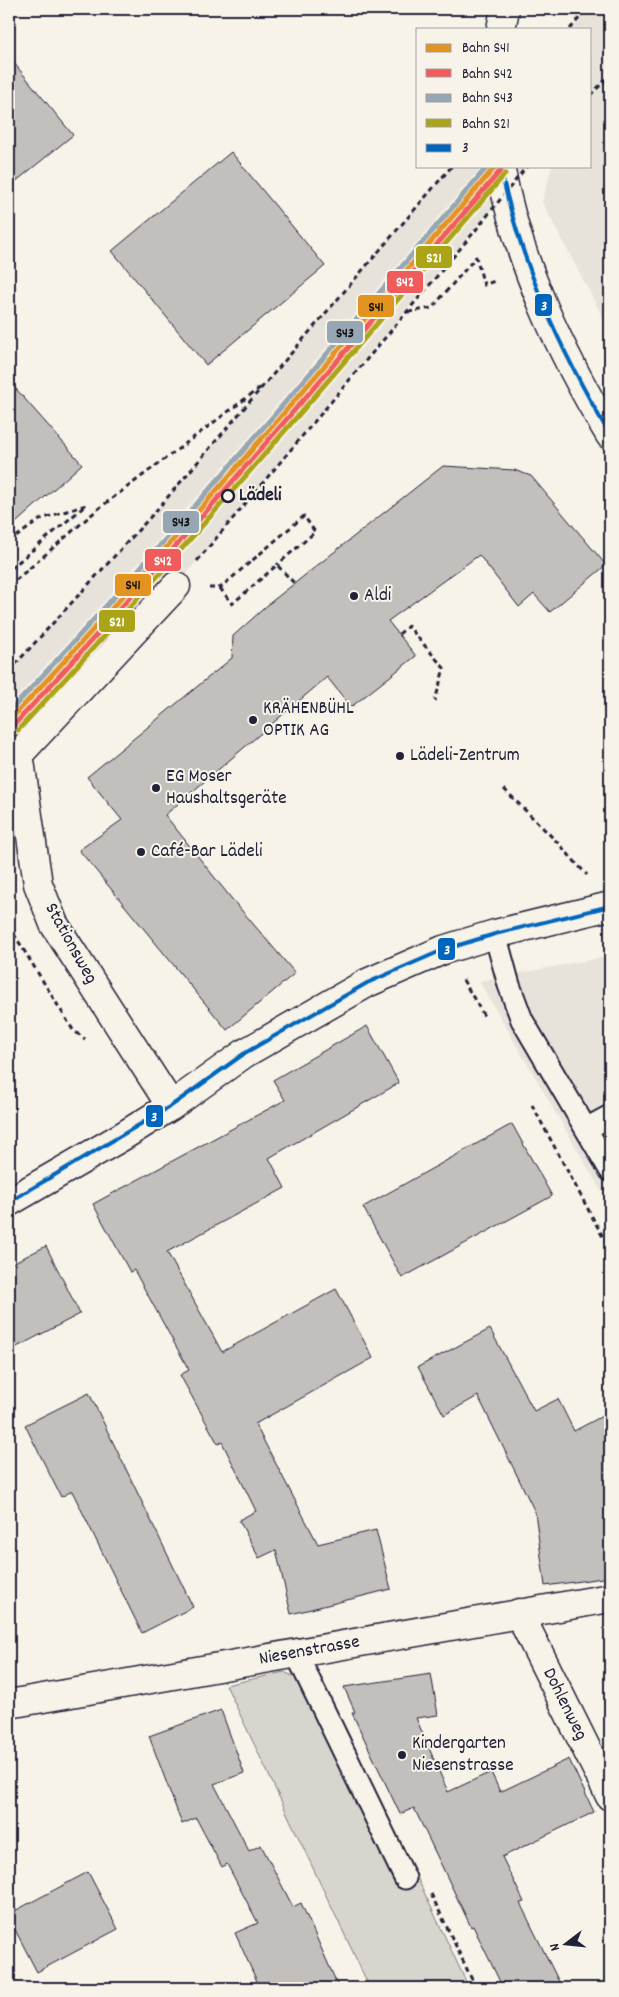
<svg xmlns="http://www.w3.org/2000/svg" width="619" height="1997" font-family="Dekko,sans-serif">
  <style>
    .built { fill: #e7e3db }
    .green { fill: #d8d5cf; stroke: #7d7c85 }
    .building { fill: #c2bfbd; stroke: #22223b }
    .lines { fill: none; stroke-linecap: round; stroke-linejoin: round }
    .lane-casing { stroke: #22223b; stroke-width: 25 }
    .street-casing { stroke: #22223b; stroke-width: 31 }
    .secondary-casing { stroke: #22223b; stroke-width: 31 }
    .path { stroke: #22223b; stroke-width: 3; stroke-dasharray: 5 4; stroke-linecap: butt }
    .lane { stroke: #f7f3e8; stroke-width: 21 }
    .street { stroke: #f7f3e8; stroke-width: 28 }
    .secondary { stroke: #f7f3e8; stroke-width: 28 }
    .path-bridge { stroke: #22223b; stroke-width: 3; stroke-dasharray: 5 4; stroke-linecap: butt }
    .bus-1-casing { stroke: #f7f3e8; stroke-width: 8 }
    .bus-1 { stroke: #0065bd; stroke-width: 4 }
    .rail-1-casing { stroke: #f7f3e8; stroke-width: 9 }
    .rail-2-casing { stroke: #f7f3e8; stroke-width: 9 }
    .rail-3-casing { stroke: #f7f3e8; stroke-width: 9 }
    .rail-4-casing { stroke: #f7f3e8; stroke-width: 9 }
    .rail-1 { stroke: #e39320; stroke-width: 5 }
    .rail-2 { stroke: #f05c5b; stroke-width: 5 }
    .rail-3 { stroke: #96a6b2; stroke-width: 5 }
    .rail-4 { stroke: #aba417; stroke-width: 5 }
    .stop-dot { fill: #f7f3e8; stroke: #22223b; stroke-width: 2.5 }
    .poi-dot { fill: #22223b; stroke: #f7f3e8; stroke-width: 2 }
    .labels { text-anchor: middle; dominant-baseline: central; stroke-width: 4; stroke-linejoin: round; paint-order: stroke }
    .stop-label { font-size: 19px; font-weight: bold; fill: #22223b; stroke: #f7f3e8; text-anchor: start }
    .poi-label { font-size: 19px; fill: #22223b; stroke: #f7f3e8; text-anchor: start }
    .street-label { font-size: 19px; fill: #22223b; stroke: #f7f3e8 }
    .line-badge { stroke: #f7f3e8; stroke-width: 2 }
    .badge-label { font-size: 14px; text-anchor: middle; font-weight: bold; fill: #fff }
    .pale-badge-label { font-size: 14px; text-anchor: middle; font-weight: bold; fill: #111 }
  </style>
  <rect width="100%" height="100%" fill="#f7f3e8"/>
  <filter id="ink" filterUnits="userSpaceOnUse"><feTurbulence type="fractalNoise" baseFrequency=".02" numOctaves="2"/><feDisplacementMap in="SourceGraphic" scale="10" xChannelSelector="R" yChannelSelector="G"/><feConvolveMatrix kernelMatrix="1 2 1 2 8 2 1 2 1" color-interpolation-filters="sRGB"/></filter>
  <g filter="url(#ink)">
    <path class="built" d="M587 9H610V331L542 202 552 166H590V29H570Z
      M452 166H527L176 586 9 763V671L154 513Z
      M610 956V1206L479 981Z"/>
    <path class="green" d="M284 1672 295 1677 301 1685 396 1884 416 1875 469 1988H370L226 1685Z"/>
    <path class="building" d="M9 57 73 135 9 187Z
      M231 152 325 266 206 365 112 251Z
      M9 381 82 464 9 529Z
      M443 466 514 470 531 476 606 565 550 612 534 594 519 607 479 555 388 621 416 656 351 707 327 677 165 815 231 898 295 973 227 1030 79 850 122 820 87 777 232 658 233 636 271 602Z
      M367 1026 399 1083 269 1158 285 1188 167 1252 222 1352 336 1289 373 1358 255 1424 318 1544 376 1530 391 1589 291 1614 276 1550 259 1558 239 1520 256 1511 222 1442 218 1444 180 1375 189 1370 134 1270 130 1272 93 1204 285 1100 273 1080Z
      M512 1124 552 1196 402 1278 363 1207Z
      M46 1246 80 1314 9 1351V1265Z
      M490 1329 534 1411 558 1399 574 1431 610 1412V1577L545 1586 535 1512 478 1396 444 1415 418 1367Z
      M89 1393 193 1607 142 1633 72 1491 61 1497 25 1425Z
      M431 1674 438 1715 416 1718 448 1792 491 1772 500 1792 569 1759 594 1812 502 1857 524 1902 520 1903 562 1988H503L473 1926 471 1927 414 1808 400 1814 352 1713 355 1712 344 1687Z
      M221 1710 244 1773 214 1784 249 1851 261 1845 293 1907 301 1903 339 1988H260L235 1933 258 1923 227 1864 222 1867 196 1818 182 1824 149 1736Z
      M88 1872 118 1929 37 1972 9 1918V1914Z"/>
    <g class="lines">
      <defs>
        <path id="lane" d="M495 934 509 985 522 1020 610 1170
          M586 1129 610 1116
          M296 1653 405 1878"/>
        <g id="street">
          <path d="M171 1106 54 924 38 884 19 754 176 586"/>
          <path id="s1" d="M519 1613 610 1796"/>
          <path id="s2" d="M9 1704 610 1598"/>
        </g>
        <path id="secondary" d="M501 29 505 9
          M500 166C518 263 560 352 610 435
          M9 1202 123 1136 171 1106 245 1053 367 983 443 950 495 934 610 906"/>
      </defs>
      <use href="#lane" class="lane-casing"/>
      <use href="#street" class="street-casing"/>
      <use href="#secondary" class="secondary-casing"/>
      <path class="path" d="M570 29 587 9
        M590 95 610 76
        M408 312 432 308 476 257 484 285 497 280
        M9 542 41 519 86 505 9 570
        M197 561 475 231
        M9 586 98 509 261 387
        M209 588H220L304 516 315 532 277 565
        M220 588 232 604 277 565 295 584
        M399 634 408 626 444 668 435 701
        M9 671 154 513 452 166
        M504 789 559 844 587 875
        M9 926 73 1030 85 1039
        M463 980 484 1016
        M532 1105 610 1250
        M431 1894 476 1988"/>
      <use href="#lane" class="lane"/>
      <use href="#street" class="street"/>
      <use href="#secondary" class="secondary"/>
      <path class="path-bridge" d="M475 231 527 166"/>
      <defs>
        <path id="bus-1" d="M500 166C521 265 559 348 610 435
          M9 1202 171 1106 245 1053 367 983 443 950 495 934 610 906"/>
      </defs>
      <use href="#bus-1" class="bus-1-casing"/>
      <use href="#bus-1" class="bus-1"/>
      <defs>
        <path id="rail-1" d="M9 721C177 541 335 353 496 166"/>
        <path id="rail-2" d="M14 725C181 545 340 357 501 170"/>
        <path id="rail-3" d="M9 712C174 535 330 350 488 166"/>
        <path id="rail-4" d="M18 730C186 549 345 361 505 174"/>
      </defs>
      <use href="#rail-1" class="rail-1-casing"/>
      <use href="#rail-2" class="rail-2-casing"/>
      <use href="#rail-3" class="rail-3-casing"/>
      <use href="#rail-4" class="rail-4-casing"/>
      <use href="#rail-1" class="rail-1"/>
      <use href="#rail-2" class="rail-2"/>
      <use href="#rail-3" class="rail-3"/>
      <use href="#rail-4" class="rail-4"/>
    </g>
  </g>
  <circle class="stop-dot" cx="228" cy="496" r="6"/>
  <g class="poi-dot">
    <circle cx="354" cy="596" r="5"/>
    <circle cx="253" cy="720" r="5"/>
    <circle cx="400" cy="756" r="5"/>
    <circle cx="156" cy="788" r="5"/>
    <circle cx="141" cy="852" r="5"/>
    <circle cx="402" cy="1755" r="5"/>
  </g>
  <g class="labels">
    <g class="stop-label">
      <text x="239" y="496">Lädeli</text>
    </g>
    <g class="poi-label">
      <text x="364" y="596">Aldi</text>
      <text x="263" y="709">KRÄHENBÜHL<tspan x="263" dy="22">OPTIK AG</tspan></text>
      <text x="410" y="756">Lädeli-Zentrum</text>
      <text x="166" y="777">EG Moser<tspan x="166" dy="22">Haushaltsgeräte</tspan></text>
      <text x="151" y="852">Café-Bar Lädeli</text>
      <text x="412" y="1744">Kindergarten<tspan x="412" dy="22">Niesenstrasse</tspan></text>
    </g>
    <g class="street-label">
      <text transform="translate(70 944) rotate(61)">Stationsweg</text>
      <text stroke="none"><textPath href="#s2" startOffset="305">Niesenstrasse</textPath></text>
      <text stroke="none"><textPath href="#s1" startOffset="102">Dohlenweg</textPath></text>
    </g>
  </g>
  <g class="line-badge">
    <rect x="415" y="245" width="38" height="24" rx="5" fill="#aba417"/>
    <rect x="386" y="270" width="38" height="24" rx="5" fill="#f05c5b"/>
    <rect x="534" y="293" width="19" height="24" rx="5" fill="#0065bd"/>
    <rect x="357" y="294" width="38" height="24" rx="5" fill="#e39320"/>
    <rect x="326" y="320" width="38" height="24" rx="5" fill="#96a6b2"/>
    <rect x="162" y="510" width="38" height="24" rx="5" fill="#96a6b2"/>
    <rect x="144" y="548" width="38" height="24" rx="5" fill="#f05c5b"/>
    <rect x="114" y="573" width="38" height="24" rx="5" fill="#e39320"/>
    <rect x="98" y="609" width="38" height="24" rx="5" fill="#aba417"/>
    <rect x="437" y="937" width="19" height="24" rx="5" fill="#0065bd"/>
    <rect x="145" y="1104" width="19" height="24" rx="5" fill="#0065bd"/>
  </g>
  <g class="badge-label">
    <text x="434" y="262">S21</text>
    <text x="405" y="286">S42</text>
    <text x="544" y="310">3</text>
    <text x="163" y="565">S42</text>
    <text x="117" y="626">S21</text>
    <text x="447" y="954">3</text>
    <text x="154" y="1121">3</text>
  </g>
  <g class="pale-badge-label">
    <text x="376" y="311">S41</text>
    <text x="345" y="337">S43</text>
    <text x="181" y="526">S43</text>
    <text x="133" y="589">S41</text>
  </g>
  <rect width="619" height="1997" fill="none" stroke="#f7f3e8" stroke-width="30"/>
  <rect x="15" y="15" width="589" height="1967" fill="none" stroke="#22223b" stroke-width="2" filter="url(#ink)"/>
  <rect x="416" y="28" width="175" height="140" fill="#f7f3e8" stroke="#a29fa3"/>
  <rect x="426" y="44" width="25" height="8" fill="#e39320" stroke="#a29fa3"/>
  <text x="462" y="52" font-size="15" fill="#22223b">Bahn S41</text>
  <rect x="426" y="69" width="25" height="8" fill="#f05c5b" stroke="#a29fa3"/>
  <text x="462" y="78" font-size="15" fill="#22223b">Bahn S42</text>
  <rect x="426" y="94" width="25" height="8" fill="#96a6b2" stroke="#a29fa3"/>
  <text x="462" y="102" font-size="15" fill="#22223b">Bahn S43</text>
  <rect x="426" y="119" width="25" height="8" fill="#aba417" stroke="#a29fa3"/>
  <text x="462" y="128" font-size="15" fill="#22223b">Bahn S21</text>
  <rect x="426" y="144" width="25" height="8" fill="#0065bd" stroke="#a29fa3"/>
  <text x="462" y="152" font-size="15" fill="#22223b">3</text>
  <g transform="translate(566 1944) rotate(254)" stroke="#f7f3e8" stroke-width="4" paint-order="stroke">
  <path d="M0-4L9 19L0 12L-9 19Z" fill="#22223b"/>
  <text y="-8" font-size="14" font-weight="bold" text-anchor="middle" fill="#22223b">N</text>
  </g>
</svg>
